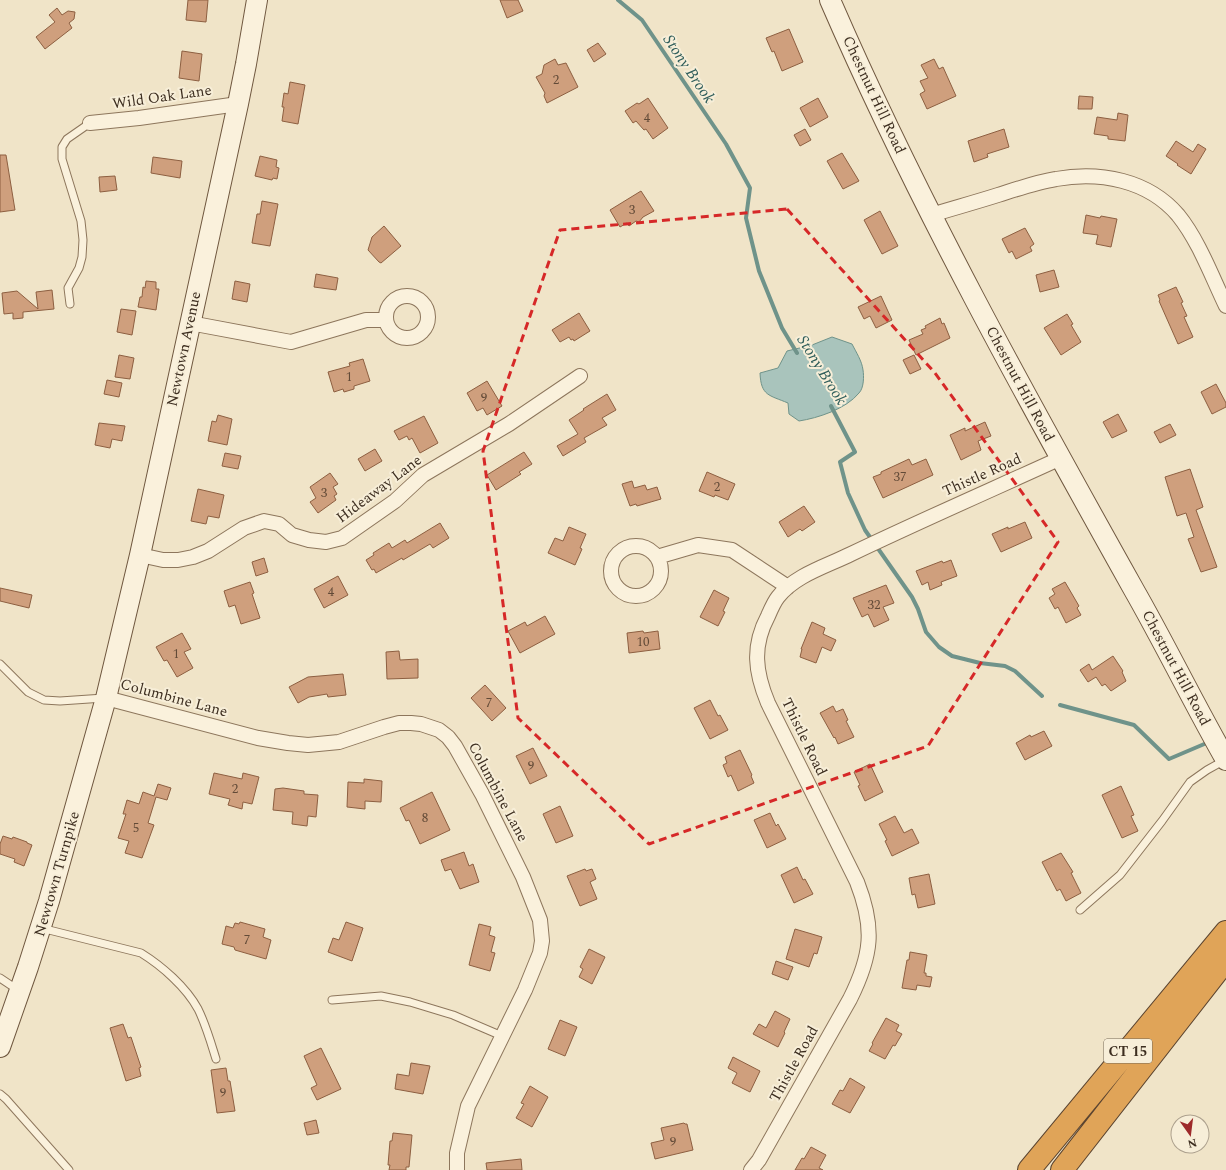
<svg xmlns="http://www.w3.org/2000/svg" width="1226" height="1170" font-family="Spectral,serif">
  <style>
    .water { fill: #a9c4bc; stroke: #6f938a }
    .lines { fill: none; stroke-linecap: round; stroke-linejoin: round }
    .stream { stroke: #6f938a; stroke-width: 4 }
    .building { fill: #cf9f7d; stroke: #8d5f41 }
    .lane-casing { stroke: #8d765c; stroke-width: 9 }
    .street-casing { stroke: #8d765c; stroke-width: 16 }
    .secondary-casing { stroke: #6f573f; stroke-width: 22 }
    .highway-casing { stroke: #5b4430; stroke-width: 24 }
    .lane { stroke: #faf1dc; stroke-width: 7 }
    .street { stroke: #faf1dc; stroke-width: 14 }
    .secondary { stroke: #faf1dc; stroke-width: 20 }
    .highway { stroke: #e0a458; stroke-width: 22 }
    .marked { fill: none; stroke: #d62828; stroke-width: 3; stroke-dasharray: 8 5; stroke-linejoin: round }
    .labels { text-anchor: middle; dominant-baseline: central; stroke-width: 4; stroke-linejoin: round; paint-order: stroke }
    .number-label { font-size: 13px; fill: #624a37 }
    .shield { fill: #f7eed8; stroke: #756857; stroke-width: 1 }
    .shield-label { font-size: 14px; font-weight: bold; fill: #3d2e20 }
    .street-label { font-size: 15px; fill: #3d2e20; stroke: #f7eed8 }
    .water-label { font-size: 16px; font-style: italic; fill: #2f5d5a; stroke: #f7eed8 }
  </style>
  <rect width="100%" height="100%" fill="#f0e4c8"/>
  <path class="water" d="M832 337 852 344C856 352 862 361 863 370 864 376 864 388 859 393 846 409 818 418 799 421L789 414 788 403C769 395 761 396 760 373L778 368 787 351 812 345Z"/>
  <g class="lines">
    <path class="stream" d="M618 0 642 20 726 144 750 188 746 218 759 271 782 328 797 353
      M831 406 855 452 840 462 848 493 865 530 912 597 918 609 926 632 939 647 952 656 980 663 1005 666 1015 671 1042 696
      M1060 705 1134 725 1169 759 1209 742"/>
  </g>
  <path class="building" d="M188 0H208L206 22 186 20Z
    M500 0H518L523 11 507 18Z
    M57 8 62 15 68 11 75 12 74 19 69 23 72 28 45 49 36 37 55 22 49 15Z
    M789 29 803 62 782 71 774 51 772 52 766 38Z
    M598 43 606 54 594 62 587 50Z
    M182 51 202 54 199 81 179 78Z
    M555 59 558 65 566 63 578 87 547 103 544 96 545 93 536 77 542 74 544 65Z
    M934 59 939 69 943 67 956 96 927 109 920 94 925 91 920 81 928 78 921 65Z
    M290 82 305 85 298 124 282 121 284 107H282L284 93 288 94Z
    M1079 96 1093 97 1092 109H1078Z
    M648 98 668 128 653 139 646 129 644 130 636 121 633 123 625 111 637 103 639 104Z
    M818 98 828 117 810 127 800 108Z
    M1118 113 1128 115 1125 141 1108 139V136L1094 134 1097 117 1117 120Z
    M805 129 811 140 800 146 794 135Z
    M1004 129 1009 147 987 154 988 157 974 162 968 141Z
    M1176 141 1193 152 1198 144 1206 149 1191 174 1177 165 1178 164 1166 156Z
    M842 153 859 181 843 189 827 161Z
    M0 155H6L15 210 0 212Z
    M260 156 277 160 276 167 279 168 277 179 273 178 272 180 255 176Z
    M153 157 182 161 180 178 151 173Z
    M115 176 117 190 100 192 99 177Z
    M641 191 654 211 643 217 639 222 636 221 629 226 627 223 620 227 610 210Z
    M262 201 278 204 270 246 252 243 257 214H260Z
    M880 211 898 246 882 254 864 220Z
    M1086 215 1100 218 1101 216 1117 219 1111 247 1096 244 1098 235 1083 233Z
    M384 226 401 246 381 263 379 262 368 250 372 237Z
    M1025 228 1034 244 1030 247 1032 251 1016 259 1012 251 1009 253 1002 239Z
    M1054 270 1059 287 1040 292 1036 275Z
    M316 274 338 278 336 290 314 287Z
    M146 281 156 282V289H159L156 310 138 307 140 297H142L143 287 145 288Z
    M235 281 250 284 247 302 232 299Z
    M1176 287 1183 302 1181 303 1187 316 1184 317 1193 337 1178 344 1159 301 1160 300 1158 295Z
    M52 290 54 309 23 312V318L13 319V313L4 314 2 293 17 291 38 309 36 292Z
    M881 296 892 320 876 328 870 316 864 319 858 307Z
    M121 309 136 311 132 335 117 332Z
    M579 313 590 331 574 341 573 339 571 340 569 337 560 342 552 330Z
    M1067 314 1073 324 1071 325 1081 342 1061 355 1044 328Z
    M940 318 942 324 944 323 950 338 916 355 909 340 923 334 921 330 926 328 925 326Z
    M119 355 134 358 130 379 115 377Z
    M914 355 921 369 910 374 903 360Z
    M363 359 370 381 354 386V389L344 392 343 389 334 392 328 372 350 366 349 363Z
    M107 380 122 383 119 397 104 394Z
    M487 381 502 406 487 415 483 408 477 411 467 393Z
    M1216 384 1226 403V407L1212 414 1201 392Z
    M607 394 616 410 602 418 607 425 584 438 586 442 563 456 557 446 578 434 569 420 584 410 583 409Z
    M1118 414 1127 431 1112 438 1103 422Z
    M218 415 232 419 227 445 208 441 212 421 216 422Z
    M424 416 438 443 420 453 412 438 409 440 407 436 399 440 394 431Z
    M985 422 991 436 978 441 981 450 961 460 950 435 965 428V431Z
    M99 423 125 426 122 441 112 439 110 448 95 445Z
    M1170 424 1176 435 1160 443 1154 432Z
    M375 449 382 461 365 471 358 459Z
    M524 452 532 464 519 472 521 474 496 490 487 475Z
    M225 453 241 456 238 469 222 466Z
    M909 459 912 465 926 459 933 475 883 498 873 477 881 474V472Z
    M1190 469 1203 507 1196 510 1217 567 1201 572 1188 539 1194 537 1186 513 1177 516 1165 477Z
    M707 472 735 484 728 500 715 495 714 497 699 491Z
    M330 473 338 484 333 487 337 494 334 496 336 500 318 513 310 502 316 498 310 487Z
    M632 481 634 488 645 485 647 490 657 487 661 499 637 506 636 504 630 506 622 484Z
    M198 489 224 495 219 518 208 516 206 524 191 521Z
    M804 506 815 522 802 531 800 529 788 537 779 522Z
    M1025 522 1032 538 1001 552 992 534 1008 527V529Z
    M440 523 449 538 433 548 430 544 403 560 402 558 376 573 374 569 372 570 366 560 374 555 373 553 389 543 392 548 405 540 407 543Z
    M569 527 586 534 580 548 582 549 575 565 548 553 555 538 563 541Z
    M264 558 268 572 256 576 252 562Z
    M951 560 957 576 941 582 942 585 930 590 928 582 922 585 916 571 942 561 943 563Z
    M338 576 348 595 324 608 314 589Z
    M250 582 254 593 252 594 260 618 241 624 235 605 229 607 224 591Z
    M1065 582 1079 606 1077 608 1081 615 1066 623 1058 607 1055 609 1049 598 1055 594 1052 589Z
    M886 585 894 603 883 607 889 620 874 627 868 614 862 617 853 598Z
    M0 588 32 595 29 608 0 601Z
    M714 590 729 598 723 611 725 612 718 626 700 617Z
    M545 616 555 634 520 653 508 631 525 622 527 626Z
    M812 622 825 628 823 634 836 640 831 651 822 647 816 663 800 657 802 649H801Z
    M643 631 644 633 658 631 660 649 629 653 627 633Z
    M182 633 191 649 184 652 193 668 177 677 167 660 164 661 156 647Z
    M399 651 400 660 418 659V678L387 679 386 652Z
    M1113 656 1123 671 1122 672 1126 681 1111 691 1105 684 1102 686 1096 677 1088 682 1080 670 1089 664 1092 670Z
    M343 674 346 695 328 697 327 694 309 697 298 703 289 687 308 677Z
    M485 685 506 708 492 721 471 698Z
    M710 700 718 716 720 715 728 730 710 739 694 708Z
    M833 706 836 712 843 709 848 720 846 721 854 737 838 744 835 737 834 738 820 713Z
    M1044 731 1052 746 1025 760 1016 743 1030 735 1031 737Z
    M533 748 547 776 530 784 516 756Z
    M740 750 752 775 751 776 754 783 738 791 731 775 728 777 723 765 727 763 725 757Z
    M870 764 883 792 865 801 858 786 860 785 854 772Z
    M214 773 242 779 243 773 259 777 252 804 243 802 242 809 228 805 230 799 209 794Z
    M364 779 382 781 381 802 365 801V809L347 807 348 782 364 783Z
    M158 784 171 788 167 800 156 797 148 823 154 825 142 858 125 853 129 841 118 838 126 814H123L127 800 139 804 143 792 154 796Z
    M1121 786 1134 815 1131 816 1138 831 1122 838 1102 795Z
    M283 788 304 791V794L318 795 316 817 308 816 307 826 292 824 293 812 273 810 275 789Z
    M432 792 450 830 420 844 409 820 406 821 400 808Z
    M560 806 573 836 556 843 543 814Z
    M770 813 776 826 778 824 786 839 767 848 754 820Z
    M895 816 904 833 912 829 919 843 892 856 885 841 887 840 879 824Z
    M3 836 12 839 13 837 27 842V843L32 845 24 866 14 862 15 859 0 854V844Z
    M464 852 469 866 473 864 479 882 460 889 451 869 445 871 441 860Z
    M1061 853 1073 872 1071 873 1081 893 1066 901 1060 889 1057 891 1042 862Z
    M797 867 803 880 805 879 813 894 794 903 781 875Z
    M585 869 586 871 592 869 596 879 590 882 597 899 580 906 567 876Z
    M929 874 935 904 918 908 915 894 912 895 909 878Z
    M240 922 265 929 263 937 271 940 266 959 235 950 234 947 222 944 226 926 233 928 235 923 239 924Z
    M346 922 363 928 352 961 328 952 333 938 339 940Z
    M479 924 491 927 489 935 495 937 491 952 495 953 490 971 469 965Z
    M795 929 822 937 817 954 814 953 809 967 786 959Z
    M589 949 605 957 592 984 579 977 583 969 580 967Z
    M910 952 927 955 924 973H926V976L932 977 930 987 917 985 916 990 902 988 907 960H909Z
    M776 961 793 967 788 980 772 974Z
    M775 1011 790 1019 784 1032 785 1033 778 1047 753 1034 759 1024 766 1028Z
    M886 1018 899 1025 896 1031 902 1034 895 1046 893 1045 885 1059 869 1051 873 1044 872 1043Z
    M560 1020 577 1027 565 1056 548 1049Z
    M123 1024 128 1038 131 1037 141 1067 139 1068 141 1076 126 1081 110 1028Z
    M321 1048 341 1089 317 1100 311 1088 317 1085 304 1056Z
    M733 1057 760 1071 750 1092 732 1083 737 1073 728 1068Z
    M411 1063 430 1066 423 1094 395 1089 397 1074 409 1076Z
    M226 1068 228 1081H230L235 1111 217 1113 211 1070Z
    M850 1078 865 1087 850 1113 832 1104 840 1090 843 1091Z
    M530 1086 548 1097 532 1127 516 1118 524 1104 521 1103Z
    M316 1120 319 1133 307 1135 304 1123Z
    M684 1123 685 1124H687L693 1150 655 1159 651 1143 664 1140 661 1128Z
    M393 1133 412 1135 409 1167H406V1170H389L390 1165H388L390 1141H392Z
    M811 1147 826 1155 819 1168 823 1170H795L802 1158 804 1159Z
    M521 1159 522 1170H487L486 1163Z"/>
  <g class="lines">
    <defs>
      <path id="lane" d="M70 304 68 288 79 268 82 257 83 240 81 221 62 159V147L67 139 90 123
        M0 664 28 692 44 700 60 701 104 698
        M1080 910 1120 875 1162 821 1190 782 1207 770 1225 760
        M41 928 141 953C162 966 186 987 198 1009 206 1025 211 1043 216 1059
        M0 978 18 990
        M332 1000 381 996 410 1002 453 1015 502 1036
        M0 1094 6 1099 69 1170"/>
      <path id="street" d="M90 123 139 118 238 104
        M931 215C954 208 976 202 998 195 1017 189 1037 182 1056 179 1100 171 1148 180 1178 215 1199 241 1212 277 1226 306
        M386 317a21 21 0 1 1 42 0a21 21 0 1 1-42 0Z
        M190 323 291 342 366 320H386
        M611 571a25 25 0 1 1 50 0a25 25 0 1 1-50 0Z
        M140 555 163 560H178L193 557 208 551 244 528 264 521 279 524 292 535 309 540 326 542 342 538 395 501 423 475 509 424 580 376
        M657 557 698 545 732 550 788 587
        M106 698 258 738 288 743 308 745 339 742 384 727 399 723H411L421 724 439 730 448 737 455 746 482 794 523 877 540 920 542 941 540 953 525 990 468 1106 457 1153V1170
        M751 1170 759 1160 850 999C872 955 875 928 857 882L768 703C755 672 752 646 768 616 771 609 774 602 778 597 795 575 827 566 851 554 920 521 991 490 1061 458"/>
      <path id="secondary" d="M830 0C918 203 1026 397 1134 590 1166 646 1194 704 1226 760
        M0 1047 28 967 49 901 106 698 140 555 238 104 246 64 257 0"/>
      <path id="highway" d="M1029 1170 1226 932
        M1062 1170 1226 960"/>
    </defs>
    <use href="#lane" class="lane-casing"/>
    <use href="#street" class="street-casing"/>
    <use href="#secondary" class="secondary-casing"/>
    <use href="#highway" class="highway-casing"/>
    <use href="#lane" class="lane"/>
    <use href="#street" class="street"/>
    <use href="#secondary" class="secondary"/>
    <use href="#highway" class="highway"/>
  </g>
  <path class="marked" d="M787 209 935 373 1058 542 928 746 649 844 518 718 483 451 560 230Z"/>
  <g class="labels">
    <g class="number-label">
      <text x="556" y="80">2</text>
      <text x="647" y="118">4</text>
      <text x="632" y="210">3</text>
      <text x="349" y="377">1</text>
      <text x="484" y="398">9</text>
      <text x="900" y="477">37</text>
      <text x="717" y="487">2</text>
      <text x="324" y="493">3</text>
      <text x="331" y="592">4</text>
      <text x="874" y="605">32</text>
      <text x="643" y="642">10</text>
      <text x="176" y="654">1</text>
      <text x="489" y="703">7</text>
      <text x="531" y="766">9</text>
      <text x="235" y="789">2</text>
      <text x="425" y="818">8</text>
      <text x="136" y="828">5</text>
      <text x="247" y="940">7</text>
      <text x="223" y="1093">9</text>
      <text x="673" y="1142">9</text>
    </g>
    <rect class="shield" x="1104" y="1039" width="48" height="24" rx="3"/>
    <g class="shield-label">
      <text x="1128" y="1051">CT 15</text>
    </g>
    <g class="street-label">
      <text transform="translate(874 95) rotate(65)">Chestnut Hill Road</text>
      <text transform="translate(162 97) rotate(-8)">Wild Oak Lane</text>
      <text transform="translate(184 349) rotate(-78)">Newtown Avenue</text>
      <text transform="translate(1020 384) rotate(62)">Chestnut Hill Road</text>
      <text transform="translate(982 475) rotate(-24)">Thistle Road</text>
      <text transform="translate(379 489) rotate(-37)">Hideaway Lane</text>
      <text transform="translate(1176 668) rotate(62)">Chestnut Hill Road</text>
      <text transform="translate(174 698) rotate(15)">Columbine Lane</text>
      <text transform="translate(804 737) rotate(64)">Thistle Road</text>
      <text transform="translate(498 792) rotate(62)">Columbine Lane</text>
      <text transform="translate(57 874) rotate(-74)">Newtown Turnpike</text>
      <text transform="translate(794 1064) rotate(-61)">Thistle Road</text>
    </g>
    <g class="water-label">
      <text transform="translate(689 69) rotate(56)">Stony Brook</text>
      <text transform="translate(822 370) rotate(58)">Stony Brook</text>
    </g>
  </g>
  <g transform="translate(1190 1134) rotate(166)"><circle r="19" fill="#f7eed8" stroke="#ada18e"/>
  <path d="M0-3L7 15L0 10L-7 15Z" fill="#9e2a2b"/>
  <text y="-6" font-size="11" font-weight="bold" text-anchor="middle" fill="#3d2e20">N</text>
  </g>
</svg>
